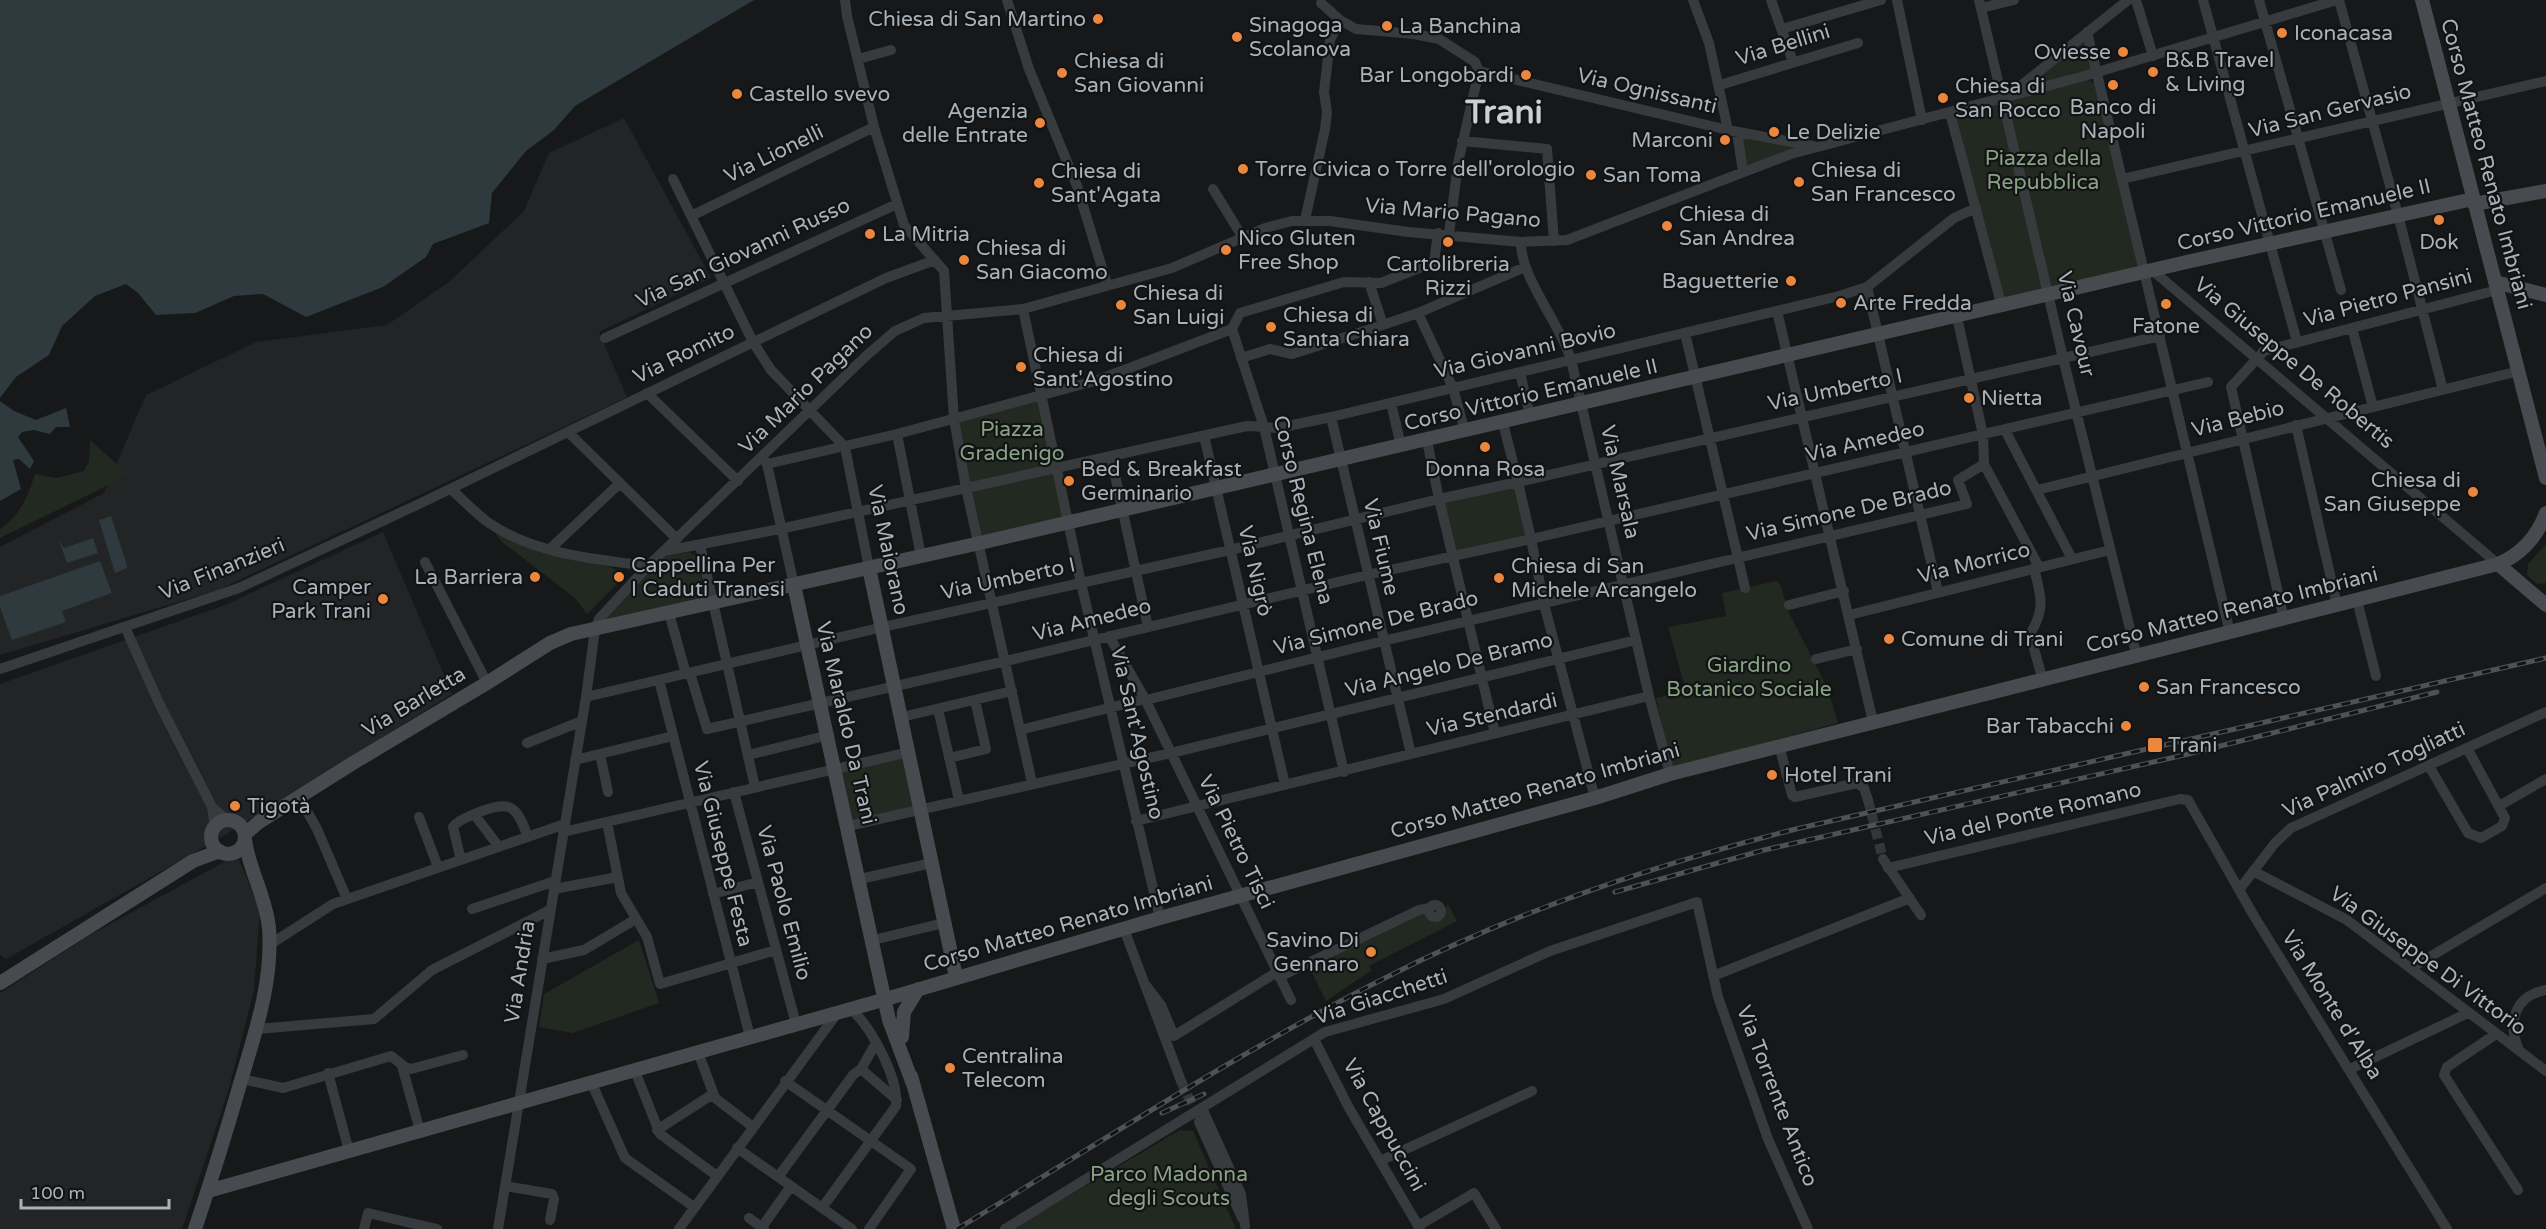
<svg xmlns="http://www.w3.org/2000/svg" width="2546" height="1229" font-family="'Varela Round',sans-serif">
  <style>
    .built { fill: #232426 }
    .green { fill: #222921 }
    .water { fill: #2e3a3d }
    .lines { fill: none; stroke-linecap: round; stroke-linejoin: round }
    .street-tunnel { stroke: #343739; stroke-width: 10; stroke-dasharray: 10 5; stroke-linecap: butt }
    .street { stroke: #383b3e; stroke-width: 10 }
    .secondary { stroke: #474a4e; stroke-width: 14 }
    .rail-casing { stroke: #4e5155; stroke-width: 5 }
    .rail { stroke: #121314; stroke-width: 3; stroke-dasharray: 9; stroke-linecap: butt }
    .poi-dot { fill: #eb863e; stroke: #121314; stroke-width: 2 }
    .labels { text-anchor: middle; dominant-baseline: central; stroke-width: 4.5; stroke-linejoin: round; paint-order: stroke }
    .poi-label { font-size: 21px; fill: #aab2b9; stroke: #121314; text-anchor: start }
    .street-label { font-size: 21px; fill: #aab2b9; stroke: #121314 }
    .park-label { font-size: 21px; fill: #88a382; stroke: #121314 }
    .town-label { font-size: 33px; font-weight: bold; fill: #cbd0d5; stroke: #121314 }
  </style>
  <rect width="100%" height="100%" fill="#171819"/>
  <path class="built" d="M624 118 711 278 599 332 627 397 218 590 0 655V547L104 493 146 395 256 342 387 325 449 282 524 211 549 153Z
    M383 532 452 694 215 841 6 959 0 954V684L225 605Z
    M237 855 260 910 254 990 228 1092 182 1229H0V993L90 935Z"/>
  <path class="green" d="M2085 38 2094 71 2023 87Z
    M2088 80 2096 84 2138 263 2137 268 2003 298 1956 118 1959 114Z
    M1739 134 1811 147 1744 169Z
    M1039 401 1053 466 970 483 958 422Z
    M90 440 129 475 0 538V529C20 516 28 496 35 474L56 478 84 471 89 462Z
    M1055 472 1065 520 982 540 970 491Z
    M1516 485 1528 537 1455 555 1442 501Z
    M498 532 539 552 611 567 618 571 614 576 619 582 587 614 575 598 502 542 496 535Z
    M2546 544V583L2537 584 2527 575 2528 564Z
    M689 552 697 556 705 594 703 599 606 620 605 617 663 557Z
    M1776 581 1780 584 1789 613 1828 689 1838 723 1671 768 1656 698 1668 695 1669 699 1687 694 1668 627 1726 616 1722 593Z
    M906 756 918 807 850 822 838 771Z
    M1448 904 1457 921 1369 966 1372 970 1326 1001 1309 967 1421 913 1434 922C1448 919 1442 912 1448 904Z
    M639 940 659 1003 573 1033 539 1027 544 994Z
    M1180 1130 1193 1131 1236 1229H1013Z"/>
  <path class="water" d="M0 0H754L575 106 554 130 526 151 492 193 489 223 433 244 426 257 383 287 306 317 263 294 234 296 195 313 156 315 138 293 126 284 95 296 62 326 49 355 16 377 0 398Z
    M0 401 14 411 36 420 66 408 70 427H56L50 434 34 430 22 432 18 437 34 461 30 469 19 459 13 460 21 489 0 501Z
    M111 516 127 565V568L115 573 99 520Z
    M58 538 64 548 93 538 98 553 67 563Z
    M100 561 112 593 62 611 66 622 12 640 0 607V596Z"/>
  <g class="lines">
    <path class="street-tunnel" d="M1868 800 1883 859
      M1181 1081 1198 1119"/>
    <path class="street" d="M845 0 847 16 874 127 904 225 944 271 954 419 966 488 1032 783
      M1007 0 1029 69 1077 186 1107 284
      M1693 0 1709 43 1728 130
      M1771 0 1793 62
      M1897 0 1922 120
      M1979 0 2063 358 2137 657
      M2136 0 2153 56
      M2203 0 2297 342
      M2259 0 2341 290
      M2339 0 2398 215 2443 390
      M1321 3 1340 20 1356 29 1414 34 1439 39 1475 62 1479 71
      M1981 8 2014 0
      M1782 29 1881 0
      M2087 32 2230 633
      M858 59 891 50
      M1479 71 1728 130 1813 146
      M1720 85 1858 43
      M2008 96 2128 0
      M1950 113 2002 307
      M1737 132 1743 172
      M1462 141 1547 149 1554 241
      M673 179 753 342 771 370 845 447 869 568
      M2122 179 2546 81
      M1213 189 1243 238
      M691 216 874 127
      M1305 220 1325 129 1327 112 1324 92 1330 40 1340 20
      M1449 234 1458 163 1479 71
      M1521 242C1520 277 1560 323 1571 360L1649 696 1670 774
      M2152 270 2498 564
      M1369 282 1383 325
      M1867 287 1938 592
      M1023 309 1081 583 1160 918
      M1777 311 1873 722
      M1418 313 1453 388 1465 432
      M1957 317 1983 435 1984 464 2039 567
      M2352 328 2373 407
      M1232 329 1264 427 1344 772
      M1232 329 1240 313 1344 282 1381 283 1434 262 1438 233
      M1685 333 1745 588
      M605 338 897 204
      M1241 358 1270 349 1292 354 1368 330 1418 313 1525 267
      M1520 372 1530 416
      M647 393 738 481
      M1391 403 1401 446
      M1331 417 1411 754
      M1503 423 1518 482 2160 336
      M2296 425 2337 605
      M2005 430 2072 559
      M568 432 677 539
      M897 434 921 556
      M1204 436 1285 785
      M1111 457 1148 627
      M764 460 767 464 794 585
      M767 464 897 434 1098 380 1232 329
      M451 489C463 500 475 513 489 523 534 554 594 559 648 566
      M2037 490 2519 371
      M700 545 755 787
      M550 549 620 483
      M665 551 780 529 1247 426 1278 428 1331 417 1839 296 1867 287 1954 218 1976 208
      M425 562 487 683
      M2034 568C2041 597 2046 608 2030 634L2043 681
      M2357 600 2376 676
      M1789 605 1844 591
      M669 613 686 674
      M1849 615 2110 550
      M2284 619 2231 387 2264 351 2497 290
      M125 627 159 703 212 807 215 827
      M1109 636 1145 699 1291 1000
      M1816 659 1857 649
      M0 669 239 588 421 503 886 278 935 260
      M690 673 707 729 1006 661 1367 575 1531 539 1518 482 1439 499C1458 577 1477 655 1495 733
      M659 680 750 1037
      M586 697 883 627 1230 550 1439 499 1427 441
      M1146 700 1383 641 1967 504 1958 480 1984 464
      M938 709 959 800
      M902 717 1012 691
      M1020 730 1145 699
      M527 743 582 721
      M1779 745 1792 795 1795 797 1857 783 1864 788 1868 800
      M600 754 608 792
      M748 755 829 735
      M949 758 986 749 975 700
      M575 760 673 736
      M2429 766 2468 833 2481 838 2502 826 2505 818 2467 748
      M734 792 796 1024
      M299 797 317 829 347 899
      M1595 798 1544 604 1531 539 2208 382
      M2499 806 2546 779
      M212 807 227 820
      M474 814 499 847
      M419 817 438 867
      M1136 821 1649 696
      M607 822 621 893 647 937 660 984 776 950
      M848 826 1171 753 1636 640
      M563 832 909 752
      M1883 859 1921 915
      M461 860 453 827C459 819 469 817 477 813 510 800 516 804 528 837
      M1888 868 2180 799 2188 800 2254 916 2447 1229
      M2253 871 2347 920 2546 1071
      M860 879 932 863
      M554 889 618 877
      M2239 890 2275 843 2291 828 2546 712
      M713 894 758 882
      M1429 911a6 6 0 1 1 12 0a6 6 0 1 1-12 0Z
      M472 909 555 881
      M1124 929 1181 1081
      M873 940 944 923
      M269 945 333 904 565 824
      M542 959 584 950 636 919
      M2411 968 2546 888
      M1713 976 1910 898
      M1279 977 1419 910 1430 908
      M1144 983 1161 1005 1174 1036 1277 972
      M257 1029 374 1019 432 970 550 910
      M2496 1034 2447 1067 2444 1075 2518 1190
      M1314 1039 1349 1108 1420 1229
      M876 1043 861 1069 897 1100
      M2519 1050C2507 1023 2514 996 2546 990
      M698 1052 715 1098 753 1127
      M402 1066 420 1131
      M2350 1069 2468 1013
      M635 1071 660 1134 717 1176
      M328 1073 349 1151
      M242 1079 283 1088 391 1056 405 1067 411 1069 463 1055
      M785 1081 911 1169 869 1229
      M592 1084 625 1158 694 1207
      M1202 1108 1241 1194 1245 1226
      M1199 1122 1242 1218
      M657 1130 713 1094
      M737 1148 852 1229
      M1380 1161 1532 1091
      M778 1177 853 1075 861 1069
      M505 1186 552 1194 554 1199 550 1220
      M822 1208 896 1106C899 1078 871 1027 851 1009
      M749 1218 764 1229
      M1418 1226 1474 1193 1496 1229
      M762 1227 791 1186
      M364 1229 368 1213 437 1229
      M498 1229 586 697 595 629 599 619 648 566 866 356 895 331 924 318 1023 309 1172 268 1265 228 1292 221H1330L1408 232 1521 242 1567 240 1791 154 2081 77 2337 0
      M679 1229 838 1012
      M1005 1229 1325 1032 1444 999 1550 951 1697 902 1718 997 1768 1139 1808 1229"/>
    <path class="secondary" d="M2422 0 2546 478
      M2474 204 2546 191
      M2495 282 2546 295
      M2498 564 2546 605
      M869 568 956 977
      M794 585 889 1020 913 1084
      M211 837a17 17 0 1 1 34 0a17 17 0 1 1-34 0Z
      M245 834 259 822 353 763 487 683 550 643 571 634 980 543 2191 261 2473 199
      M0 983 193 861 220 851
      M902 1037 904 1012 918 989
      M911 1076 954 1229
      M208 1191 886 999 1160 918 1595 798 1670 774 2498 564C2522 554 2537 537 2546 513
      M195 1229C211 1181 226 1133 240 1084 255 1033 273 982 269 928 266 897 249 870 245 840"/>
    <defs>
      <path id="rail" d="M1615 892 1764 850 2180 756 2437 692
        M1162 1113 1204 1094
        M957 1229C1100 1143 1241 1050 1391 975 1519 910 1657 864 1796 829L2546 658"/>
    </defs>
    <use href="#rail" class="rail-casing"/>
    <use href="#rail" class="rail"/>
  </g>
  <g class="poi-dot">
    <circle cx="1098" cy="19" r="6"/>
    <circle cx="1387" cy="26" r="6"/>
    <circle cx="2282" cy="33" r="6"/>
    <circle cx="1237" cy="37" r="6"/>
    <circle cx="2123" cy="52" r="6"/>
    <circle cx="2153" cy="72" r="6"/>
    <circle cx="1062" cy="73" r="6"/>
    <circle cx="1526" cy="75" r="6"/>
    <circle cx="2113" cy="85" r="6"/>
    <circle cx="737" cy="94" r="6"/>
    <circle cx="1943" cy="98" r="6"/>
    <circle cx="1040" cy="123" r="6"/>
    <circle cx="1774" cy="132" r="6"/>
    <circle cx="1725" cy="140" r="6"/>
    <circle cx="1243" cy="169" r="6"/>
    <circle cx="1591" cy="175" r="6"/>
    <circle cx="1799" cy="182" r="6"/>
    <circle cx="1039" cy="183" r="6"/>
    <circle cx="2439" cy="220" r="6"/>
    <circle cx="1667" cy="226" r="6"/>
    <circle cx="870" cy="234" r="6"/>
    <circle cx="1448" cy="242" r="6"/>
    <circle cx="1226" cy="250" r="6"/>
    <circle cx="964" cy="260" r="6"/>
    <circle cx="1791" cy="281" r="6"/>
    <circle cx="1841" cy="303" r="6"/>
    <circle cx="2166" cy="304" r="6"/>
    <circle cx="1121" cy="305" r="6"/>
    <circle cx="1271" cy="327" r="6"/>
    <circle cx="1021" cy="367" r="6"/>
    <circle cx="1969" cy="398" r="6"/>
    <circle cx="1485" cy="447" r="6"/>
    <circle cx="1069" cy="481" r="6"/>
    <circle cx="2473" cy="492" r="6"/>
    <circle cx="535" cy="577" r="6"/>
    <circle cx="619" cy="577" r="6"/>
    <circle cx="1499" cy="578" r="6"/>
    <circle cx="383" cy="599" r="6"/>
    <circle cx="1889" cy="639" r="6"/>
    <circle cx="2144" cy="687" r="6"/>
    <circle cx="2126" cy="726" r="6"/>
    <rect x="2147" y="737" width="16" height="16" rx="3"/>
    <circle cx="1772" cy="775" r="6"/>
    <circle cx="235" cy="806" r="6"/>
    <circle cx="1371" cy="952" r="6"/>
    <circle cx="950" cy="1068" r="6"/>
  </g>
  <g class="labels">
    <g class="poi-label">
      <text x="1086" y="19" text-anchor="end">Chiesa di San Martino</text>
      <text x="1249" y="25">Sinagoga<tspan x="1249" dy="24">Scolanova</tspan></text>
      <text x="1399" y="26">La Banchina</text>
      <text x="2294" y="33">Iconacasa</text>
      <text x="2111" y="52" text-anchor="end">Oviesse</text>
      <text x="2165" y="60">B&amp;B Travel<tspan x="2165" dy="24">&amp; Living</tspan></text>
      <text x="1074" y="61">Chiesa di<tspan x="1074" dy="24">San Giovanni</tspan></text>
      <text x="1514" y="75" text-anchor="end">Bar Longobardi</text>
      <text x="1955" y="86">Chiesa di<tspan x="1955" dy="24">San Rocco</tspan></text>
      <text x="749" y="94">Castello svevo</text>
      <text x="2113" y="107" text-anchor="middle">Banco di<tspan x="2113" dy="24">Napoli</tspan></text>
      <text x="1028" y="111" text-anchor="end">Agenzia<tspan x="1028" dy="24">delle Entrate</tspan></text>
      <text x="1786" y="132">Le Delizie</text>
      <text x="1713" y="140" text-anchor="end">Marconi</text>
      <text x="1255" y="169">Torre Civica o Torre dell'orologio</text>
      <text x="1811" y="170">Chiesa di<tspan x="1811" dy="24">San Francesco</tspan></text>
      <text x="1051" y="171">Chiesa di<tspan x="1051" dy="24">Sant'Agata</tspan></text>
      <text x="1603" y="175">San Toma</text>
      <text x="1679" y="214">Chiesa di<tspan x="1679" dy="24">San Andrea</tspan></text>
      <text x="882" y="234">La Mitria</text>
      <text x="1238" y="238">Nico Gluten<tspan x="1238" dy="24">Free Shop</tspan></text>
      <text x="2439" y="242" text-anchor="middle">Dok</text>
      <text x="976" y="248">Chiesa di<tspan x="976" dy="24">San Giacomo</tspan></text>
      <text x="1448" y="264" text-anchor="middle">Cartolibreria<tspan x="1448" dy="24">Rizzi</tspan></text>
      <text x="1779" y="281" text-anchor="end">Baguetterie</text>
      <text x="1133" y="293">Chiesa di<tspan x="1133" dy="24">San Luigi</tspan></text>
      <text x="1853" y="303">Arte Fredda</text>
      <text x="1283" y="315">Chiesa di<tspan x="1283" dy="24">Santa Chiara</tspan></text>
      <text x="2166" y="326" text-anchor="middle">Fatone</text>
      <text x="1033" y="355">Chiesa di<tspan x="1033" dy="24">Sant'Agostino</tspan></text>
      <text x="1981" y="398">Nietta</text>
      <text x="1081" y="469">Bed &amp; Breakfast<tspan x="1081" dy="24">Germinario</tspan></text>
      <text x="1485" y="469" text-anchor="middle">Donna Rosa</text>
      <text x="2461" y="480" text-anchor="end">Chiesa di<tspan x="2461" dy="24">San Giuseppe</tspan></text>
      <text x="631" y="565">Cappellina Per<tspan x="631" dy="24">I Caduti Tranesi</tspan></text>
      <text x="1511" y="566">Chiesa di San<tspan x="1511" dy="24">Michele Arcangelo</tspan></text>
      <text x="523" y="577" text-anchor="end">La Barriera</text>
      <text x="371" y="587" text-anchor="end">Camper<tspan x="371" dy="24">Park Trani</tspan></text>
      <text x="1901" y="639">Comune di Trani</text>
      <text x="2156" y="687">San Francesco</text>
      <text x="2114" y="726" text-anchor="end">Bar Tabacchi</text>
      <text x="2168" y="745">Trani</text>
      <text x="1784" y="775">Hotel Trani</text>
      <text x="247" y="806">Tigotà</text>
      <text x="1359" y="940" text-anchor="end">Savino Di<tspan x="1359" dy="24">Gennaro</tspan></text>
      <text x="962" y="1056">Centralina<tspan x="962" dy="24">Telecom</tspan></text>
    </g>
    <g class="street-label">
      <text transform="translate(1783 45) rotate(-17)">Via Bellini</text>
      <text transform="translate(1647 91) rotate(13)">Via Ognissanti</text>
      <text transform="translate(2330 111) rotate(-14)">Via San Gervasio</text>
      <text transform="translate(774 154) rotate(-26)">Via Lionelli</text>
      <text transform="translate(2486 164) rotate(75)">Corso Matteo Renato Imbriani</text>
      <text transform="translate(1453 213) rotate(5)">Via Mario Pagano</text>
      <text transform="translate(2304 215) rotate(-13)">Corso Vittorio Emanuele II</text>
      <text transform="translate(743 253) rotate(-25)">Via San Giovanni Russo</text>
      <text transform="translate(2388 298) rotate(-15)">Via Pietro Pansini</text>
      <text transform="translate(2076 324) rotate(77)">Via Cavour</text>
      <text transform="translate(1525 351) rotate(-13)">Via Giovanni Bovio</text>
      <text transform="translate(684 354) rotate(-26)">Via Romito</text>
      <text transform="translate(2294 363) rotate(40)">Via Giuseppe De Robertis</text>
      <text transform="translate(806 389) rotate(-44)">Via Mario Pagano</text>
      <text transform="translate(1835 390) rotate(-12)">Via Umberto I</text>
      <text transform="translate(1531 395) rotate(-13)">Corso Vittorio Emanuele II</text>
      <text transform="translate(2238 419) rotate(-14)">Via Bebio</text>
      <text transform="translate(1865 442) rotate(-13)">Via Amedeo</text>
      <text transform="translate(1620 482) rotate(77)">Via Marsala</text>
      <text transform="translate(1303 510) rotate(76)">Corso Regina Elena</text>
      <text transform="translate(1849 511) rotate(-13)">Via Simone De Brado</text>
      <text transform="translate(1381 547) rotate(77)">Via Fiume</text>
      <text transform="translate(888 550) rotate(78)">Via Maiorano</text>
      <text transform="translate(1974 563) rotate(-14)">Via Morrico</text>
      <text transform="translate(222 569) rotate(-22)">Via Finanzieri</text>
      <text transform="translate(1255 571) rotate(77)">Via Nigrò</text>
      <text transform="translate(1008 579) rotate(-12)">Via Umberto I</text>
      <text transform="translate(2232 610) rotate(-14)">Corso Matteo Renato Imbriani</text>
      <text transform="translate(1092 620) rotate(-14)">Via Amedeo</text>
      <text transform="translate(1376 623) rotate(-14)">Via Simone De Brado</text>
      <text transform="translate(1449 665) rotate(-14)">Via Angelo De Bramo</text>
      <text transform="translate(414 702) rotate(-31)">Via Barletta</text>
      <text transform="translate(1492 715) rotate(-13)">Via Stendardi</text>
      <text transform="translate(846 723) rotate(77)">Via Maraldo Da Trani</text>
      <text transform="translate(1137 733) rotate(77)">Via Sant'Agostino</text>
      <text transform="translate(2374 770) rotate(-25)">Via Palmiro Togliatti</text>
      <text transform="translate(1535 791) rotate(-16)">Corso Matteo Renato Imbriani</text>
      <text transform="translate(2033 814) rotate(-13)">Via del Ponte Romano</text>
      <text transform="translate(1236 842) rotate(64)">Via Pietro Tisci</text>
      <text transform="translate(723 854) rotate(76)">Via Giuseppe Festa</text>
      <text transform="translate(784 903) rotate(75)">Via Paolo Emilio</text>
      <text transform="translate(1068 924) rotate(-16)">Corso Matteo Renato Imbriani</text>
      <text transform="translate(2428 961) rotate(36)">Via Giuseppe Di Vittorio</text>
      <text transform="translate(520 972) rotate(-81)">Via Andria</text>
      <text transform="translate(1381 997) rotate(-18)">Via Giacchetti</text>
      <text transform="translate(2332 1005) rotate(58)">Via Monte d'Alba</text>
      <text transform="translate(1777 1096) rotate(69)">Via Torrente Antico</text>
      <text transform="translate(1384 1125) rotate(61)">Via Cappuccini</text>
    </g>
    <g class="park-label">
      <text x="2043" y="158">Piazza della<tspan x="2043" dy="24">Repubblica</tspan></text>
      <text x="1012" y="429">Piazza<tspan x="1012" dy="24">Gradenigo</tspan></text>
      <text x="1749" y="665">Giardino<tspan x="1749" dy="24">Botanico Sociale</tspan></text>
      <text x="1169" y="1174">Parco Madonna<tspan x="1169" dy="24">degli Scouts</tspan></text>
    </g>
    <g class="town-label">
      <text x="1504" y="112">Trani</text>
    </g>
  </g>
  <path d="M21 1199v9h148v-9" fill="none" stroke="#aab2b9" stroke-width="3"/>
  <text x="30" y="1199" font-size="18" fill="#aab2b9" stroke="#121314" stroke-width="4.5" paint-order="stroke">100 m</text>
</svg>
